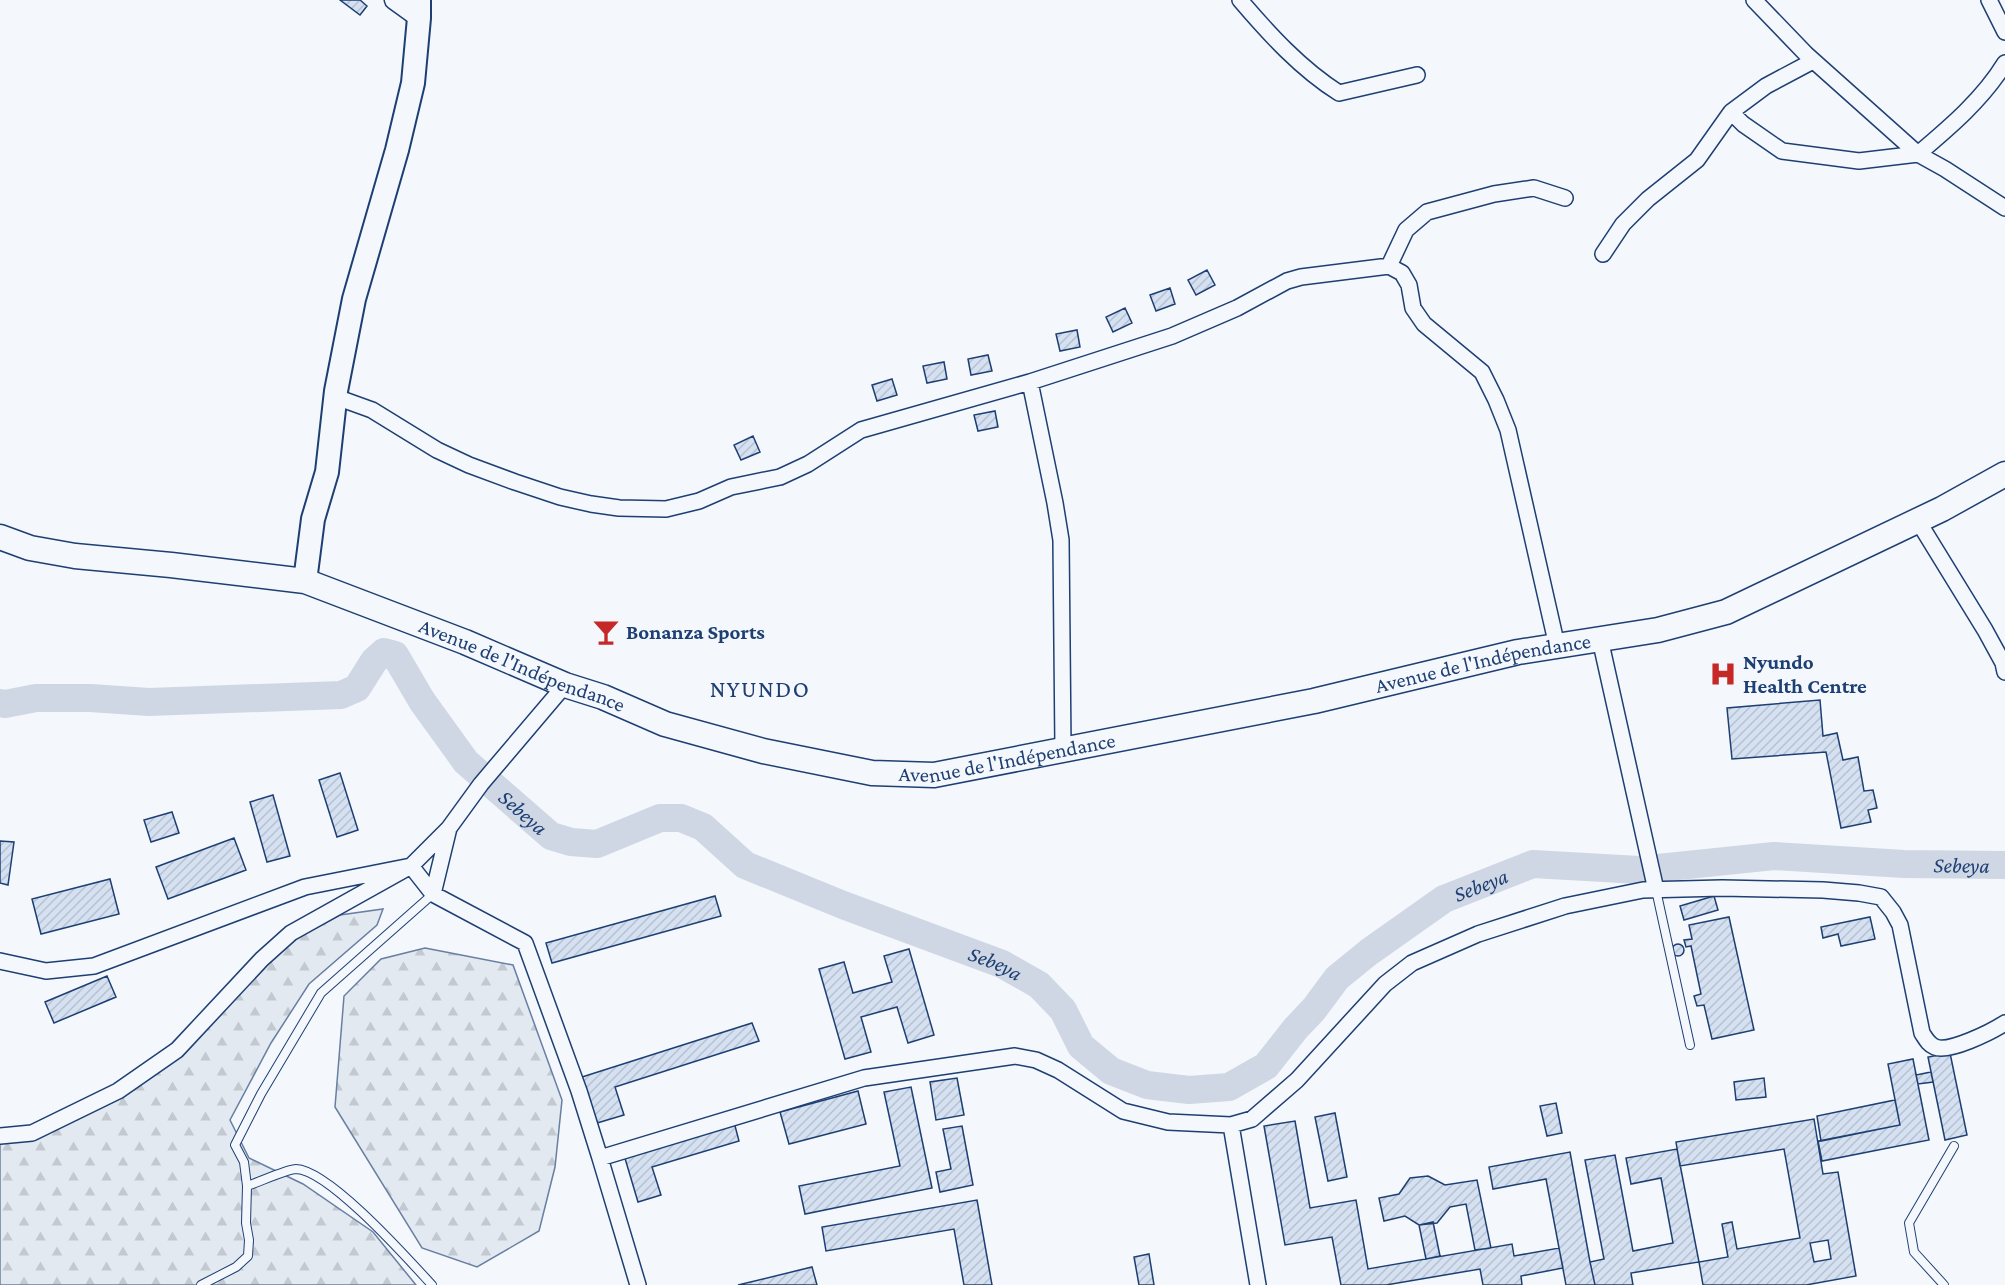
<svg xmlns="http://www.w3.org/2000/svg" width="2005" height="1285" font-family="'Crimson Pro',serif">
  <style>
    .forest { fill: url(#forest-firs); stroke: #687fa3; stroke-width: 1.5 }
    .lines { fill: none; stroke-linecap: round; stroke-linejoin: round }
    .river { stroke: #cfd7e4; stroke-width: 28 }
    .building { fill: url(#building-hatch); stroke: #1d3f73; stroke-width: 1.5; fill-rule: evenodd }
    .service-casing { stroke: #1d3f73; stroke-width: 10 }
    .minor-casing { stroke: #1d3f73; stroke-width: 18 }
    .tertiary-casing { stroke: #1d3f73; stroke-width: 21 }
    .primary-casing { stroke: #1d3f73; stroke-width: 26 }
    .trunk-casing { stroke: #1d3f73; stroke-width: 27 }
    .service { stroke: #f4f7fb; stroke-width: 8 }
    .minor { stroke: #f4f7fb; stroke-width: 15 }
    .tertiary { stroke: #f4f7fb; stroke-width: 18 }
    .primary { stroke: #f4f7fb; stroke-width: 22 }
    .trunk { stroke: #f4f7fb; stroke-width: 24 }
    .labels { text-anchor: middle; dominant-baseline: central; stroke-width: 4.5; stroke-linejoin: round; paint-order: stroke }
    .poi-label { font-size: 21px; font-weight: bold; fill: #1d3f73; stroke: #f4f7fb; text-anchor: start }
    .street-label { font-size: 21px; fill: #1d3f73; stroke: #f4f7fb }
    .water-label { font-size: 22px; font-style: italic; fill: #1d3f73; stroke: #f4f7fb }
    .quarter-label { font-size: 24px; letter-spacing: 1.5px; fill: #1d3f73; stroke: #f4f7fb }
  </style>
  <defs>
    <pattern id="forest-firs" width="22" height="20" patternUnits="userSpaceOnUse" patternTransform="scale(1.5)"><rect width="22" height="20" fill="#e3e9f0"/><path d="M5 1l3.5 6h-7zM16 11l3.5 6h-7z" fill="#c2c9d1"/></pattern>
    <pattern id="building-hatch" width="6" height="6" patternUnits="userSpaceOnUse" patternTransform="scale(1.5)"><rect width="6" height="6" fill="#d5e0f0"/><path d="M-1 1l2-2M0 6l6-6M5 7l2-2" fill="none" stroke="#b6c1d1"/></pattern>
  </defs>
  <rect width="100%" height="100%" fill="#f4f7fb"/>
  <path class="forest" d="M383 909 377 925 309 984 271 1043 230 1120 249 1158 303 1184 373 1232 416 1285H0V1138L119 1097 289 942 340 915Z
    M425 948 513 965 562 1100 555 1167 539 1231 477 1267 422 1248 335 1107 344 996 381 959Z"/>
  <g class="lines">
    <path class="river" id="s1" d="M0 703 5 704 36 698H90L149 702 341 695 357 688 374 661 384 652 395 655 422 701 466 762 551 836 571 842 597 844 660 818H681L703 827 745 865 843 905 1002 964 1039 985 1063 1010 1081 1046 1111 1071 1147 1085 1189 1090 1229 1087 1266 1066 1296 1028 1314 1009 1337 978 1369 952 1444 899 1533 864 1639 870 1774 856 1904 864 2005 865"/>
  </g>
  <path class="building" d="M340 0H360L367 6 360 15Z
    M1207 270 1215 285 1196 295 1188 280Z
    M1170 288 1175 304 1156 311 1150 295Z
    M1125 308 1132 323 1113 332 1106 317Z
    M1077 330 1080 347 1060 351 1056 334Z
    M988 355 992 371 971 375 968 359Z
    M944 362 947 379 927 383 923 366Z
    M892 379 897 395 877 401 872 385Z
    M995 411 998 427 978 431 974 415Z
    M753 436 760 452 741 460 734 445Z
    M1820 700 1823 736 1837 733 1843 760 1858 757 1864 791 1873 790 1877 808 1868 810 1871 822 1841 828 1826 752 1732 759 1727 708Z
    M340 773 358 830 337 837 319 780Z
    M273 795 290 856 267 862 250 802Z
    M172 812 179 833 151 842 144 820Z
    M234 838 246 870 168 899 156 867Z
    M0 841 14 842 8 885 0 883Z
    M110 879 119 914 41 934 32 899Z
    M715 896 721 916 552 963 546 943Z
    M1714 896 1718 910 1684 920 1680 906Z
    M1729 917 1754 1030 1712 1039 1704 1005 1697 1006 1694 996 1701 994 1691 946 1686 947 1684 940 1692 939 1689 925Z
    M1870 917 1875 939 1841 946 1838 934 1823 938 1821 927Z
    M1672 950a6 6 0 1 1 12 0a6 6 0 1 1-12 0Z
    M909 949 934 1035 908 1043 897 1007 861 1017 871 1052 845 1059 819 969 844 962 853 993 892 982 884 956Z
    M107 976 116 997 54 1023 45 1002Z
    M752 1023 759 1041 615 1087 624 1115 597 1123 582 1077Z
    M1950 1053 1967 1135 1945 1140 1928 1057Z
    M1913 1059 1929 1140 1822 1161 1818 1141 1900 1125 1888 1064Z
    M1931 1072 1933 1082 1918 1084 1916 1075Z
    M957 1078 964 1115 936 1120 930 1082Z
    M1764 1078 1766 1097 1736 1100 1734 1082Z
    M911 1087 932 1188 805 1214 799 1186 900 1166 884 1092Z
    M858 1091 866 1124 789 1144 780 1112Z
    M1895 1100 1900 1125 1821 1141 1817 1116Z
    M1556 1103 1562 1133 1547 1136 1540 1106Z
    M1335 1113 1347 1177 1328 1181 1315 1117Z
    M1814 1119 1823 1174 1838 1172 1856 1276 1806 1285H1703L1699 1262 1728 1257 1722 1224 1732 1222 1737 1249 1800 1238 1784 1149 1680 1166 1676 1142ZM1828 1240 1831 1259 1814 1262 1810 1243Z
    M1295 1121 1310 1208 1356 1200 1368 1269 1512 1244 1514 1256 1559 1248 1563 1268 1521 1276 1522 1285H1483L1480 1269 1386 1285H1341L1332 1237 1285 1245 1264 1126Z
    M734 1122 739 1141 652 1167 661 1195 638 1202 624 1155Z
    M962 1126 973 1185 940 1192 936 1172 951 1169 943 1129Z
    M1677 1149 1699 1262 1631 1273 1633 1285H1595L1590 1262 1604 1259 1585 1160 1615 1155 1633 1251 1673 1243 1661 1178 1631 1184 1626 1158Z
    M1570 1152 1590 1262 1595 1285H1566L1546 1179 1493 1189 1489 1167Z
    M1428 1176 1445 1185 1477 1180 1491 1248 1475 1250 1466 1204 1450 1207 1437 1223 1419 1225 1405 1216 1384 1221 1379 1198 1399 1194 1410 1178Z
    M977 1200 992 1285H964L954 1229 826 1251 822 1227Z
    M1433 1222 1440 1256 1426 1259 1419 1225Z
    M1149 1254 1154 1285H1139L1134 1257Z
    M812 1267 817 1285H738Z"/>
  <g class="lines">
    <defs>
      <path id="service" d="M1656 890 1690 1045
        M247 1186C257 1183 287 1169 296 1169 329 1170 408 1259 432 1285
        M201 1285 236 1267 248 1256 249 1240 246 1223 247 1186 244 1162 235 1145 261 1094 321 993 433 894
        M1944 1285 1914 1252 1909 1223 1954 1146"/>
      <path id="minor" d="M1240 0C1269 34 1301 69 1339 93L1417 75
        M1754 0 1806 54 1918 154C1950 127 1983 99 2005 63
        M1989 0 2005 32
        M1731 112 1766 86 1813 61
        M1603 254 1623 224 1648 199 1697 160 1731 112 1743 124 1782 151 1859 161 1918 154 1945 169 2005 208
        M1389 266 1406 230 1427 212 1494 194 1534 188 1565 198
        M1030 382 1055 503 1061 540 1063 749
        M336 397 372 410 437 450 469 465 515 482 560 497 591 504 619 508 666 509 699 501 731 487 780 477 808 464 861 430 1030 382 1172 336 1237 308 1287 281 1301 277 1389 266 1402 273 1409 285 1413 308 1424 324 1482 372 1496 400 1508 430 1557 646
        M1918 521 1985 630 2003 663 2005 672
        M1600 639 1656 890
        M449 828 433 894 525 943 579 1091 600 1158
        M0 961 46 971 94 966 305 887 411 866 433 894
        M1231 1125 1252 1119 1297 1080 1385 984 1412 963 1478 934 1565 906 1643 890 1722 888 1823 890 1859 893 1881 897 1893 912 1900 925 1922 1033C1926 1039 1928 1044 1935 1047 1949 1053 1991 1032 2005 1023
        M0 1136 32 1133 118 1091 177 1050 262 959 291 933 411 866 449 828 481 784 565 685
        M638 1285 600 1158 864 1078 1015 1056 1036 1060 1058 1070 1123 1111 1168 1122 1231 1125 1258 1285"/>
      <path id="tertiary" d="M394 0 419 18"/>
      <path id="primary" d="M305 581 313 519 327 472 336 391 354 299 397 150 413 83 419 18V0"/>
      <g id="trunk">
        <path id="s2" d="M0 537 30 548 75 556 171 565 305 581 465 642 565 685 603 697 665 724 763 751 872 773 934 775 1314 701 1518 652 1658 630 1726 612 1942 509 2005 474"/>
      </g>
    </defs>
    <use href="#service" class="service-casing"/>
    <use href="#minor" class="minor-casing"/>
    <use href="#tertiary" class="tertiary-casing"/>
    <use href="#primary" class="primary-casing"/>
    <use href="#trunk" class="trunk-casing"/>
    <use href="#service" class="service"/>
    <use href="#minor" class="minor"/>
    <use href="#tertiary" class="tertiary"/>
    <use href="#primary" class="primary"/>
    <use href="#trunk" class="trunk"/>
  </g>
  <defs>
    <symbol id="bar-bare" viewBox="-9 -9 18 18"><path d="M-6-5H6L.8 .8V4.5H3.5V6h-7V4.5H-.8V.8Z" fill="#c62828" stroke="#f4f7fb" stroke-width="2.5" paint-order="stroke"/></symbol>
    <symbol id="hospital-bare" viewBox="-9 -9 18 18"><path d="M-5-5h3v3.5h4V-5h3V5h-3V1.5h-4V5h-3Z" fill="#c62828" stroke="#f4f7fb" stroke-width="2.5" paint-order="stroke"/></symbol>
  </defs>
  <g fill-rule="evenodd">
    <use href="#bar-bare" x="587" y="613" width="38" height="38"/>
    <use href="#hospital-bare" x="1704" y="655" width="38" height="38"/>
  </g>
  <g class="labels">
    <g class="poi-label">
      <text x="626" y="632">Bonanza Sports</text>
      <text x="1743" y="662">Nyundo<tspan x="1743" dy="24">Health Centre</tspan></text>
    </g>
    <g class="street-label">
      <text stroke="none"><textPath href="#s2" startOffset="1532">Avenue de l'Indépendance</textPath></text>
      <text stroke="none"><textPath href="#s2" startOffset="542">Avenue de l'Indépendance</textPath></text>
      <text stroke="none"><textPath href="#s2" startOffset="1046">Avenue de l'Indépendance</textPath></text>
    </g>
    <g class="water-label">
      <text stroke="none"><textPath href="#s1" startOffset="621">Sebeya</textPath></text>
      <text stroke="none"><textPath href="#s1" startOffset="2241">Sebeya</textPath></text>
      <text stroke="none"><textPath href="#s1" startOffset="1755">Sebeya</textPath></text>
      <text stroke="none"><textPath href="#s1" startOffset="1143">Sebeya</textPath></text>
    </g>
    <g class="quarter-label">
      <text x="760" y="688">NYUNDO</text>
    </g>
  </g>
</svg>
